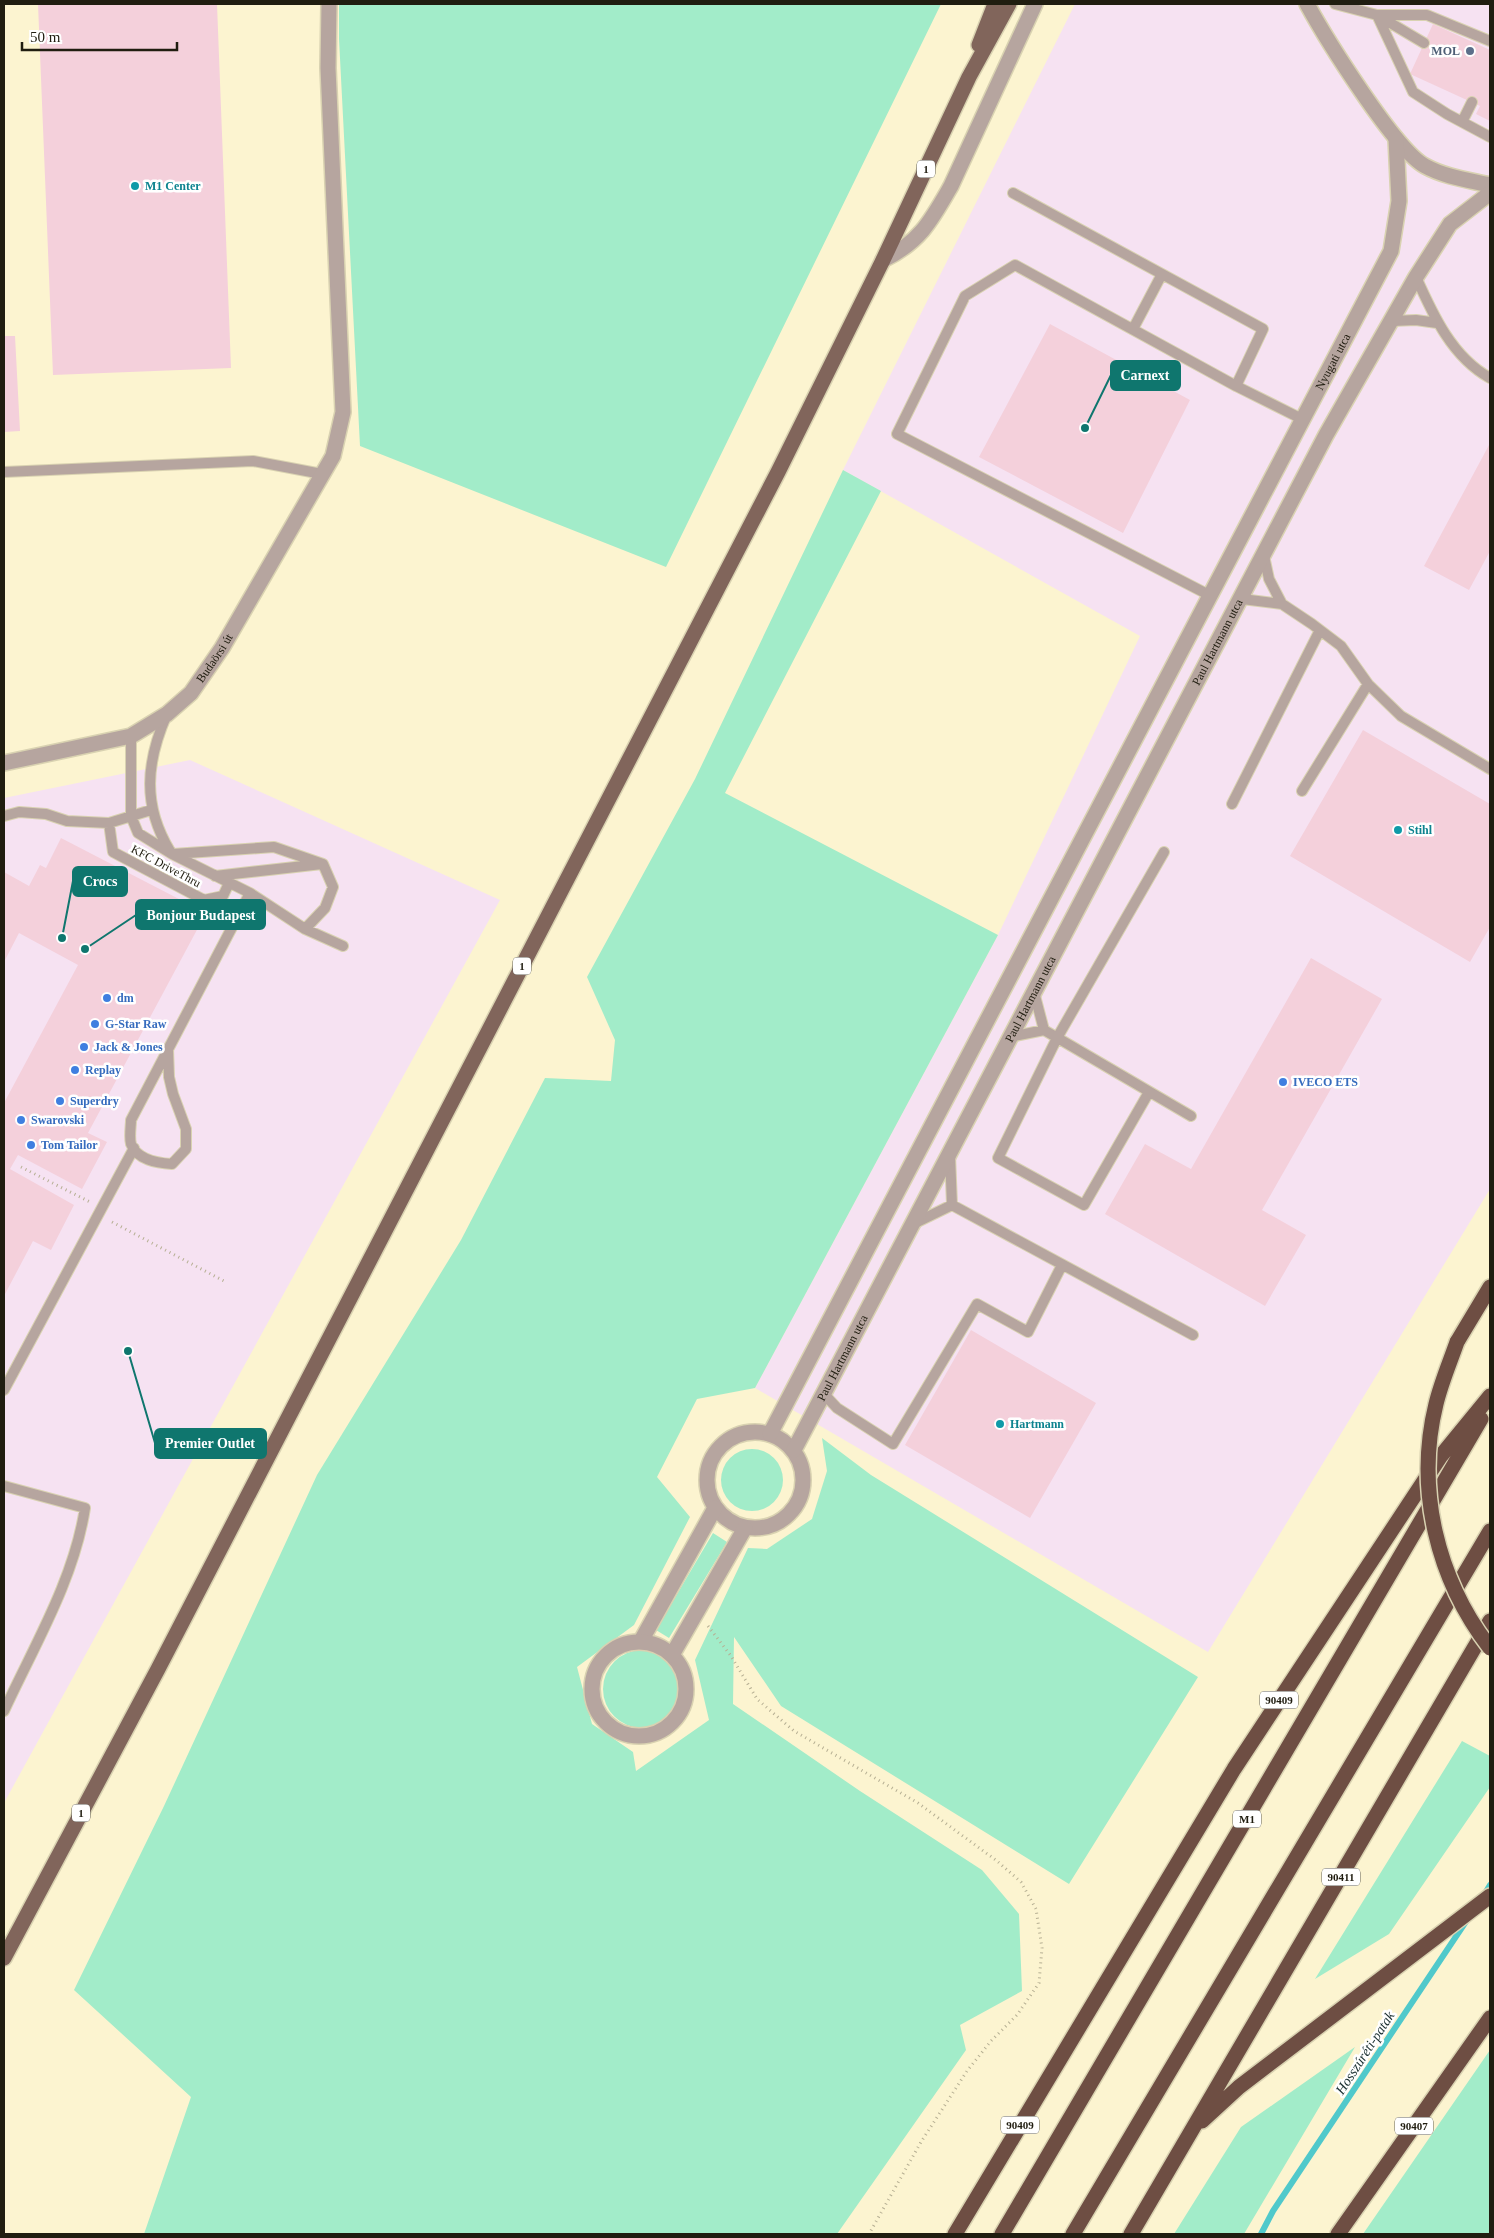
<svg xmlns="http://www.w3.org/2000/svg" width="1494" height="2238" font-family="Georgia,serif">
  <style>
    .commercial { fill: #f6e2f2 }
    .green { fill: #a2ecc9 }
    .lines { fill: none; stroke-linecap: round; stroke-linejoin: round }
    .stream { stroke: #50c9cb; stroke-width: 6 }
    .building { fill: #f4d0db }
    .lane-casing { stroke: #d9d2b1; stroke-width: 12 }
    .street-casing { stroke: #d9d2b1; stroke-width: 18 }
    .primary-casing { stroke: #d9d2b1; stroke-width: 18 }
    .highway-casing { stroke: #d9d2b1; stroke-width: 18 }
    .path { stroke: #b6af93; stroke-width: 3; stroke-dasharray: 1 4; stroke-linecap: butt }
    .lane { stroke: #b6a59f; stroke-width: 10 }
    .street { stroke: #b6a59f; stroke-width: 15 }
    .primary { stroke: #81655b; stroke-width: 15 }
    .highway { stroke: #6e4e43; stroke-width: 15 }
    .highway-bridge-casing { stroke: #d9d2b1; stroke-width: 18; stroke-linecap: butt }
    .highway-bridge { stroke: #6e4e43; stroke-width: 15 }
    .service-dot { fill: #5c6f8a; stroke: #fff; stroke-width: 2 }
    .culture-dot { fill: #0f9aa8; stroke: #fff; stroke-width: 2 }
    .shop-dot { fill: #3f7fe0; stroke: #fff; stroke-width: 2 }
    .labels { text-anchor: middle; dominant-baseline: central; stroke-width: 5; stroke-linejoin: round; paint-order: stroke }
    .shield { fill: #fff; stroke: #636158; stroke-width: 1 }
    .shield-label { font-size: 11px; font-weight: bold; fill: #201d10 }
    .service-label { font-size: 12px; font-weight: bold; fill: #4e5e75; stroke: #fff; text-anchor: end }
    .culture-label { font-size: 12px; font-weight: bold; fill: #0d838f; stroke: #fff; text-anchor: start }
    .street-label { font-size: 12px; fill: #201d10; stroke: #fff }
    .shop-label { font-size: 12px; font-weight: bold; fill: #366cbe; stroke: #fff; text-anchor: start }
    .water-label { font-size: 14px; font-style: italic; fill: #1a2f30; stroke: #fff }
    .leader { fill: none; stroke: #0f766e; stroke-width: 2 }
    .callout-dot { fill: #0f766e; stroke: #fff; stroke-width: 2 }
    .callout { fill: #0f766e; stroke: #0f766e; stroke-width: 2 }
    .callout-label { font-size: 14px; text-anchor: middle; font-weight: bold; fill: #fff }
  </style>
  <rect width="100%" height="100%" fill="#fcf4d0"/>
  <path class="commercial" d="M1075 4H1490V1189L1208 1652 755 1388 998 935 1140 636 843 470Z
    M190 760 500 900 4 1803V798Z"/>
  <path class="green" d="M339 4H941L666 567 360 446 339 39Z
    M843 470 881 491 725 793 998 935 755 1388 697 1399 657 1477 690 1517 634 1625 577 1667 592 1724 633 1752 636 1771 709 1720 695 1660 748 1548 767 1549 812 1519 827 1471 822 1438 871 1475 1198 1677 1069 1884 781 1706 734 1637 733 1704 860 1791 982 1870 1019 1914 1022 1991 960 2025 966 2050 837 2234H144L191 2097 74 1990 164 1806 317 1475 461 1240 545 1078 611 1081 615 1040 587 977 695 779Z
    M721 1480a31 31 0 1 1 62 0a31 31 0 1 1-62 0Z
    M713 1533 727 1542 669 1638 656 1630Z
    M603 1689a39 39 0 1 1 78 0a39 39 0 1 1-78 0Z
    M1462 1741 1490 1756V1787L1389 1934 1315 1979Z
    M1355 2047 1244 2234H1174L1241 2127Z
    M1490 2050V2234H1363Z"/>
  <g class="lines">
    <path class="stream" d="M1484 1895 1490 1885
      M1261 2234 1273 2211 1467 1920"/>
  </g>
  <path class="building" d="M38 4H217L231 368 53 375Z
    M1433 24 1490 50V121L1476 114 1480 106 1410 74Z
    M1050 324 1190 400 1123 533 979 457Z
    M4 336H15L20 431 4 432Z
    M1489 445 1490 551 1469 590 1424 566Z
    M1363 730 1490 804V927L1470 962 1290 856Z
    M61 838 206 913 88 1133 107 1142 82 1189 18 1155 10 1169 74 1205 51 1250 33 1241 4 1296V1103L78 965 19 933 4 962V872L29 886 40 865 46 868Z
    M1311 958 1382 999 1262 1210 1306 1235 1265 1306 1105 1214 1145 1144 1191 1169Z
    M971 1330 1096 1403 1030 1518 905 1445Z"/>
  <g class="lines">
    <defs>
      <path id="lane" d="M1335 4 1377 15 1424 43
        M1490 41 1427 15H1377L1413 92 1447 114 1490 137
        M1462 122 1472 102
        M1013 193 1263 329 1236 386
        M1416 277C1433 315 1452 357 1490 378
        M1392 321 1416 320 1437 323
        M1133 329 1162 274
        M4 472 253 461 322 474
        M1264 556 1269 579 1282 604
        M1211 596 897 434 965 296 1015 265 1236 386 1304 420
        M1242 599 1282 604 1312 624 1341 646 1368 684 1401 716 1490 769
        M167 714C146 762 142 805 170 851
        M131 736V816L138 833 172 854 250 893 305 929 343 946
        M1302 791 1368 684
        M1232 804 1320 630
        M4 816 19 812 46 814 67 821 109 823 151 810
        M109 823 113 852 204 900 223 896 229 883
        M173 854 274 847 323 864 333 887 325 908 305 929
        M215 876 322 864
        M1034 992 1044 1030
        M1010 1037 1044 1030 1191 1116
        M168 1049 169 1077 173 1094 186 1129V1149L172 1164C157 1163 137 1160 131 1144 129 1137 131 1126 131 1120L250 893
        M1149 1092 1084 1205 998 1158 1057 1038 1164 852
        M950 1155 952 1205
        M952 1205 1193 1335
        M913 1224 952 1205
        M4 1390 134 1148
        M823 1393 837 1408 893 1444 977 1304 1028 1332 1062 1265
        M4 1486 85 1508C74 1580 34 1646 4 1711"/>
      <g id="street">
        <path d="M1307 4C1325 37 1395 150 1425 166 1445 177 1468 180 1490 185"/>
        <path d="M883 260C920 242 931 221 951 186L1035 4"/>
        <path id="s1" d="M4 763 131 736 167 714 191 693 222 648 333 456 343 412 328 68 329 4"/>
        <circle cx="755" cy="1480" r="48"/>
        <path id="s2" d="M770 1434 1391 251 1399 201 1396 139"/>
        <path id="s3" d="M794 1450 1326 435 1416 277 1450 224 1490 193"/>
        <path d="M641 1641 715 1508"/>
        <circle cx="639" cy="1689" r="47"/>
        <path d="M672 1655 745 1528"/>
      </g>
      <path id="primary" d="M979 45 995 4
        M4 1958 158 1669 778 472 883 260 969 77 1009 4"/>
      <path id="highway" d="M1457 1342 1490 1287
        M1202 2121 1239 2087 1490 1896
        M955 2234 1234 1769 1440 1457 1490 1396
        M1002 2234 1481 1419
        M1073 2234 1490 1531
        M1131 2234 1490 1621
        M1338 2234 1490 2018"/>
    </defs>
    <use href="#lane" class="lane-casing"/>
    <use href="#street" class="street-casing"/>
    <use href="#primary" class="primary-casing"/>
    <use href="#highway" class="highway-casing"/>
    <path class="path" d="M21 1167 90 1202
      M112 1222 224 1281
      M708 1626 731 1656 757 1699 794 1731 918 1803 997 1861 1021 1882 1036 1909 1042 1948 1039 1983 1017 2015 991 2041 967 2071 921 2142 869 2234"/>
    <use href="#lane" class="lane"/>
    <use href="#street" class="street"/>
    <use href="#primary" class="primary"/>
    <use href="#highway" class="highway"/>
    <defs>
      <path id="highway-bridge" d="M1457 1342C1450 1362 1441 1383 1436 1404 1415 1489 1437 1579 1490 1648"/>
    </defs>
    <use href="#highway-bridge" class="highway-bridge-casing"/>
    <use href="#highway-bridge" class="highway-bridge"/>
  </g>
  <circle class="service-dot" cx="1470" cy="51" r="5"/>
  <g class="culture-dot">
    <circle cx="135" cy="186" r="5"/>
    <circle cx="1398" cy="830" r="5"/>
    <circle cx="1000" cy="1424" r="5"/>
  </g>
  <g class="shop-dot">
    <circle cx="107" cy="998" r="5"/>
    <circle cx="95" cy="1024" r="5"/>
    <circle cx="84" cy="1047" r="5"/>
    <circle cx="75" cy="1070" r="5"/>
    <circle cx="1283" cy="1082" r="5"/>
    <circle cx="60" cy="1101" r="5"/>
    <circle cx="21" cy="1120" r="5"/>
    <circle cx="31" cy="1145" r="5"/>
  </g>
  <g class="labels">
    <g class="shield">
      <rect x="917" y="160.5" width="18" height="17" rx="4"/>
      <rect x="513" y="957.5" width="18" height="17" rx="4"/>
      <rect x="1260" y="1691.5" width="38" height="17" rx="4"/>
      <rect x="72" y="1804.5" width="18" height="17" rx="4"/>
      <rect x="1233" y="1810.5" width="28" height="17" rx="4"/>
      <rect x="1322" y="1868.5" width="38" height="17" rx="4"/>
      <rect x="1001" y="2116.5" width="38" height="17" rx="4"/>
      <rect x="1395" y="2117.5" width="38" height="17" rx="4"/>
    </g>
    <g class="shield-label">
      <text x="926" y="169">1</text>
      <text x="522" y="966">1</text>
      <text x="1279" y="1700">90409</text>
      <text x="81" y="1813">1</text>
      <text x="1247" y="1819">M1</text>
      <text x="1341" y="1877">90411</text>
      <text x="1020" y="2125">90409</text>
      <text x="1414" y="2126">90407</text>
    </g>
    <g class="service-label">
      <text x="1460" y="51">MOL</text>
    </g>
    <g class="culture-label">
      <text x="145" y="186">M1 Center</text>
      <text x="1408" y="830">Stihl</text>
      <text x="1010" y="1424">Hartmann</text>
    </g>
    <g class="street-label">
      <text stroke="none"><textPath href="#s2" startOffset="1211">Nyugati utca</textPath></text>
      <text stroke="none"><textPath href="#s3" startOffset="912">Paul Hartmann utca</textPath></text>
      <text stroke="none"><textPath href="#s1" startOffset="246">Budaörsi út</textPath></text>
      <text transform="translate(166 866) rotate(28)">KFC DriveThru</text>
      <text stroke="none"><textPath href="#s3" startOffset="509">Paul Hartmann utca</textPath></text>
      <text stroke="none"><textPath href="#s3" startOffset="104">Paul Hartmann utca</textPath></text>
    </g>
    <g class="shop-label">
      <text x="117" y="998">dm</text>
      <text x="105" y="1024">G-Star Raw</text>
      <text x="94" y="1047">Jack &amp; Jones</text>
      <text x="85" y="1070">Replay</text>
      <text x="1293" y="1082">IVECO ETS</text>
      <text x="70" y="1101">Superdry</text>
      <text x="31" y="1120">Swarovski</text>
      <text x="41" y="1145">Tom Tailor</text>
    </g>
    <g class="water-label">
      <text transform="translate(1365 2053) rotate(-57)">Hosszúréti-patak</text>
    </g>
  </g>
  <path class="leader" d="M1085 428L1111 375M62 938L73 881M85 949L136 915M128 1351L155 1443"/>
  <g class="callout-dot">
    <circle cx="1085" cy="428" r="5"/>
    <circle cx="62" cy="938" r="5"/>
    <circle cx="85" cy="949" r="5"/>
    <circle cx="128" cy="1351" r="5"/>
  </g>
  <g class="callout">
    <rect x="1111" y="361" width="69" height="29" rx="5"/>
    <rect x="73" y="867" width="54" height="29" rx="5"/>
    <rect x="136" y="900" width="129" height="29" rx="5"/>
    <rect x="155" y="1429" width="111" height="29" rx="5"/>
  </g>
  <g class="callout-label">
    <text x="1145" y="380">Carnext</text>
    <text x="100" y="886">Crocs</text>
    <text x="201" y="920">Bonjour Budapest</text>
    <text x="210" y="1448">Premier Outlet</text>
  </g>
  <rect width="1494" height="2238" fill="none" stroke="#201d10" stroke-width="10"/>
  <path d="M22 42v8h155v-8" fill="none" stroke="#201d10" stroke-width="2.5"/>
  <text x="30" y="42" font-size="15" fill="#201d10" stroke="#ffffff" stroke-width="4" paint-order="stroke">50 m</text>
</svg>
